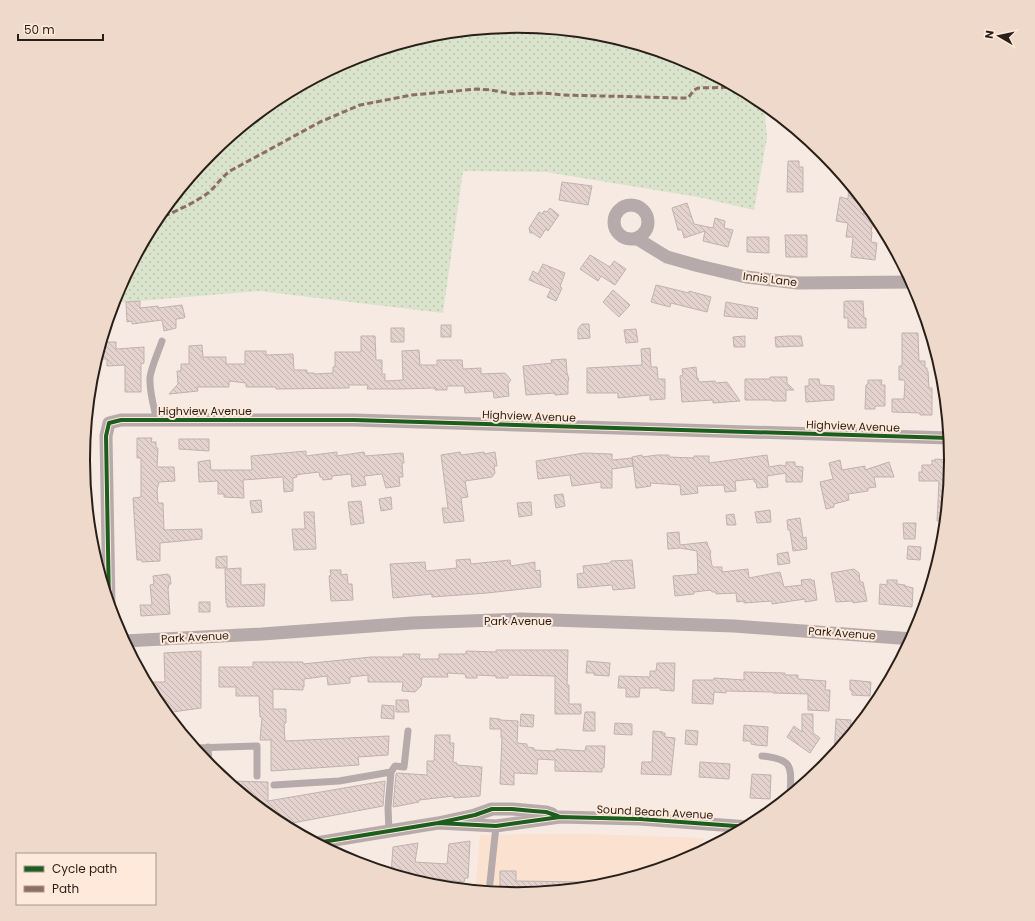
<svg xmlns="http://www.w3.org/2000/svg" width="1035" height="921" font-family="Poppins,sans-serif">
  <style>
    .built { fill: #fae1d0 }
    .grass { fill: url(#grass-dots) }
    .building { fill: url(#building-back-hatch); stroke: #bfb3af }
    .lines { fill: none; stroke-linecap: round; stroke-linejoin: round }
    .service { stroke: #b6aaaa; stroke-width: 7 }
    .minor { stroke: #b6aaaa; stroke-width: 13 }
    .quiet { stroke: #8d6e63; stroke-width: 3; stroke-dasharray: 6 3; stroke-linecap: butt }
    .cycleway-casing { stroke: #ffe9da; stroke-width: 6 }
    .cycleway { stroke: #1b5e20; stroke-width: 4 }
    .labels { text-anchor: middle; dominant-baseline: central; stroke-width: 4; stroke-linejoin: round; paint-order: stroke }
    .street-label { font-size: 11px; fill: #281f18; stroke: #ffe9da }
    .rim { fill: none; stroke: #281f18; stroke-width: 2 }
  </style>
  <defs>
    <pattern id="grass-dots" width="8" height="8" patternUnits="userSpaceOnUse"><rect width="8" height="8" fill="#dae3cc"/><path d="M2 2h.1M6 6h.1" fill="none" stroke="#bbc2ae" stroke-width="1.8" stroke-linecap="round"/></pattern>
    <pattern id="building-back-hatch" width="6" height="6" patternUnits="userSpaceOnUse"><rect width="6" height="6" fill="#e3d2cd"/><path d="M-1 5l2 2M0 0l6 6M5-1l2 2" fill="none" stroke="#c3b4af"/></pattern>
  </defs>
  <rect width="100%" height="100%" fill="#f7eae2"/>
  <path class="built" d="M532 834H588L704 838 698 854 684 862 602 887 517 895 475 891 480 835Z"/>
  <path class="grass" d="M518 26 602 34 684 59 759 99 764 103 767 138 754 210 698 197 546 172 463 171 443 313 259 291 114 303 116 294 156 219 210 153 276 99 351 59 433 34Z"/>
  <path class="building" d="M788 161H799V167H803V192H787Z
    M562 182 592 186 588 205 559 200Z
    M849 183 863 200 862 210 864 211 863 214 874 216 871 232H872L871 242 877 243 875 260 851 257 853 237H846L848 223 836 221 840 197 848 199Z
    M687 203 694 224 713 228 715 218 725 221 724 228 733 230 728 247 703 241 705 231 684 238 682 230H678L672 208Z
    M550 208 559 215 548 231 546 229 540 238 533 233H530L529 228 539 212 542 214 544 211 547 212Z
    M785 235H807V257H786Z
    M747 237H769V253L747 252Z
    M590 255 610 267 614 261 626 269 615 285 601 276 598 281 580 269Z
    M543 264 565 273 561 284 560 287 562 288 556 301 547 297 551 289 529 280 533 271 538 274Z
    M656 285 689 293V291L711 297 707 312 671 303 670 307 651 302Z
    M613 290 630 305 619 317 603 302Z
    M140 301V308L158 306V308L182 305 185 317 184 318 176 319V328L164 331 162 320 132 324V321L127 322 126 302Z
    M846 301H863L864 318H866V328H848V318H844V302Z
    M726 302 758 308 757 319 724 316Z
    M582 324H589L590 338 578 339V329Z
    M441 325H451V337H441Z
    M391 328H404V342H391Z
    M636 329 638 342 626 343 624 330Z
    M902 333H918L919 361H925V368H927V371H928L929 388H932V415H920V413L892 412V399H904L905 382 904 380H899V366H902Z
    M361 336H375L376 360H382V374H385V381L403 380 402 351 419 350 420 365H437V360H462L463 369 481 368V374L505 373 511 380 508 384 509 396 494 398 493 391 465 393 464 386H447V390H435V388L400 389H367L368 385H349V388L276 389V387H246V383L229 381V387H197L198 391 169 394 178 384 177 371H181V364H189V346L202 345 203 357H226V364H245V351H266V355L293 354 294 370H307V373H314V374L333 373V367H335V352H361Z
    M745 336V347H734L733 337Z
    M787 336H801L803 346 776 347 775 337Z
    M102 342H116V349L144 347V363L141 364V392H125V365L107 366V359H96Z
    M650 348 651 367H657L658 379H665V399L650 400V395L618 398V393H587V368L642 365 641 349Z
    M566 359 567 373 569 379 568 382V394L555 395V393L526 395 523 366 552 363 551 360Z
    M696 367 697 378H698L699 382 715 381 716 383 727 382 740 401 713 403V400L682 402 680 376 683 375 682 369Z
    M770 377H787V383L794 390H786V401H772V400H745V379H770Z
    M809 379H819L820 385 834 386V400L806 402 805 386H809Z
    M868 380H882L881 385H885V406H875V409H865L866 385 868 384Z
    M137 438H152L151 442H156V448H158L157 467H174L175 481 159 482 157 490 158 503H163L164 530 202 529V539L160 543V561L142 562V560H137L133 498 141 497V458H137Z
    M179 439H209V451L179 449Z
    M306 451V456L337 452V456L364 452 365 456 403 453 404 463H402L403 477H399L400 486 386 488 382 474 364 476 366 485 352 487 351 474 332 476V479L323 480 322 477H320L319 472 302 474 296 475 297 477 293 478V491L284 492 283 477 243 480 244 498 224 497V494H218V481L199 482 198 462 210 460 211 470H252L251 456Z
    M460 452 461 455 484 452V454L495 452 497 466H494L495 473 492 477 465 481 468 497 461 498 464 521 444 523 442 508H448L441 455Z
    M584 453 612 454V460L632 458 633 466 612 469V488H601V482L572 486 570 475H569L538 479 536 461Z
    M642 455V457L657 455H669V457L694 458V456H709V463L767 455 769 467 780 465 786 466V462H795V466L803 467 802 482H786V473L767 476 768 487 757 488 756 482H754V479L735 481 736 491 725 492 724 485 697 486 698 493 681 495 680 485 650 483 651 486 637 488H636L632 457Z
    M935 459 952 460 946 521H937L939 481H919V472H922V465H932V460L935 461Z
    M840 460 842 470 865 466V470L889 462 894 477H874L876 487 868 488V491L848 494 849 500 834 504V507L826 509 820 482 833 479 829 463Z
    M563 494 565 506 556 508 554 495Z
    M391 497 392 509 381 511 379 499Z
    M261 500 262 512 252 513 250 501Z
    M361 501 364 523 351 525 348 502Z
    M531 502 532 515 519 517 517 503Z
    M770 510 771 522 757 523 755 512Z
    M304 512H314L316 549 294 550 292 529H305Z
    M734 514 736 525H727L726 515Z
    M800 518 803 538 806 537 807 549 793 551 790 530H788L787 520Z
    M903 523H916L915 539H904Z
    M679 532 680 545 707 542 708 546 711 552 710 554 712 566 713 567H722V572L748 569 749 578 780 572 784 587 802 585 801 580 811 579 812 581 814 580 817 600 805 602V599L772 604V601L744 603V601L737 602 736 593 716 594V592H712L711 590 694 592V594L675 596 673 576 698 574 697 551 680 548 668 549 667 533Z
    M908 546 921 547 920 560 907 559Z
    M788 552 790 563 778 565 777 554Z
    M227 556V568H216V557Z
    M470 559 471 564 510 560 511 566 535 562V571L540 570 541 587 487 593 432 597V594L393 598 390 564 425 562 426 571 457 568 456 560Z
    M632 560 635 588 613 590 612 585 578 588 577 574 584 573 583 566 610 563 611 561Z
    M241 568V585L265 584 264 606 227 607V603H226L225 569Z
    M854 569 859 573 860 582H863L867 601 853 603V601L836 602 831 573Z
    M330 570H341V575L347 574 348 584H352L353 600 331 601 329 576 331 575Z
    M168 574 170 576 171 584H169L168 589 170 614 141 616 140 605H152L150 585 154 584 153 576Z
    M887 580H897V584L905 585V586L913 588 912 607 879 604 880 584 887 585Z
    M199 602H210V612H199Z
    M496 650H568L567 685H569V704H581V714H555V676L508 675V678H496V676L477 675V678H466L465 674 447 673 448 677H422L421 686 415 692 402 691 403 682H368V675L350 677V683L328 685 327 676 304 679V687H303V690L273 689V709H286V723H284L285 741 389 736 388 755 358 757 359 765 271 771V740H260L262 717H260L259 696H236V687H219V667H253V662H303V664L371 657H403V654H420L419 659H439V654H466V651L496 652Z
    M201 651V708L165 713 156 702 146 682H165L164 653Z
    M587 661 610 663 609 676 594 675V673H586Z
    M657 663H675L674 691 660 690V688H640L639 697H626V688H618L619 676 650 677V671H656Z
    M744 672 785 673V675H798V679L826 681 825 690H830L829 711 808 710V694L773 693V692L726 691V693L714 692 713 704 692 703 693 680H714V678L744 680Z
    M850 680 871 682 870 696 852 695V691L850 690Z
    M396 700H408L409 712H396Z
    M382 705 394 706V719L381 718Z
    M585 712H595V731H583Z
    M521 714 534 715 533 727 520 726Z
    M802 714H813V733L820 738 810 753 787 737 794 726 802 732Z
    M490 718 500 719V720L518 721 517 743 527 744V747L534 748V750L556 751V749L585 751 586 746H605L604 768H602V772L555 771V760L538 759 537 774 514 773V785L500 784 502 738H501V729H490Z
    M836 719 851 720 850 737 834 757Z
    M615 723 632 724V735L614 734Z
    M744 725 768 727 767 746 756 745 751 744V741H743Z
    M686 730 698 731 697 745 685 744Z
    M653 731 663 732 662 733H665V737L675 738 671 775 641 774 642 762H652Z
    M435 735H450V743H454L453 762 457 763V765L482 767 480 796 454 798V796L419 800V802L393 807 396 774 397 773 427 775V761H434Z
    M700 762 730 764 729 779 699 777Z
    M752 774 771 775 770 799 750 798Z
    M227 781 268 782V801L385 781 383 806 282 825 276 822Z
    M470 841 468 878H465L464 882 438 879 437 887H433L391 874 393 847 418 843 415 862 447 864 449 844Z
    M500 871H516V881L585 882V888L517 895 500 893Z"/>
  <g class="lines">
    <path class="service" d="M157 421C154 407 149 391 150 377 152 365 158 353 162 341
      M208 747 209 766
      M194 748 257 746V776
      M762 756C795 759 791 768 790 797
      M391 772 395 766 404 767 408 731
      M274 785 339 781 391 772 388 808 389 831
      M489 892 496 826"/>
    <path class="minor" d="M614 222a17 17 0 1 1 34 0a17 17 0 1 1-34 0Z
      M636 238 667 257 699 266 746 277 798 283 913 282
      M109 604 106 436 109 423 121 420H354L950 438
      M124 641 262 634 412 623 521 619 734 626 913 639
      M438 823 496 826 560 817 640 819 749 827
      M316 843 438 823 475 815 492 809H512L546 812 552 814"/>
    <path class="quiet" d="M156 220C173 212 193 204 208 193 216 186 222 177 230 171L320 122 360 105 412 95 477 89 491 90 513 94 544 93 563 95 682 98H688L694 90 698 88 736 87"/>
    <defs>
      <path id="cycleway" d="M109 604 106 436 109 423 121 420H354L950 438
        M438 823 496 826 560 817 640 819 749 827
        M316 843 438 823 475 815 492 809H512L533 811 546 812 558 816"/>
    </defs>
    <use href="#cycleway" class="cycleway-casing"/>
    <use href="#cycleway" class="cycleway"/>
  </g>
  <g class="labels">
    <g class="street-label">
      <text transform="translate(770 279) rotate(7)">Innis Lane</text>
      <text x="205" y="411">Highview Avenue</text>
      <text transform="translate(529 416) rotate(2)">Highview Avenue</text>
      <text transform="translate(853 426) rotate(2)">Highview Avenue</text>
      <text x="518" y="621">Park Avenue</text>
      <text transform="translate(842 633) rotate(4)">Park Avenue</text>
      <text transform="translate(195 637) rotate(-3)">Park Avenue</text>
      <text transform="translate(655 812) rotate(3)">Sound Beach Avenue</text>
    </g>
  </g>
  <path d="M0 0H1035V921H0ZM90 460a427 427 0 1 1 854 0a427 427 0 1 1-854 0Z" fill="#eed9ca" fill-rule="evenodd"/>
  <path class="rim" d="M90 460a427 427 0 1 1 854 0a427 427 0 1 1-854 0Z"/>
  <rect x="16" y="853" width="140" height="52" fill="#ffe9da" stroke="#a9988c"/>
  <rect x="24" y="866" width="20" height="6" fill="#1b5e20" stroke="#a9988c"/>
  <text x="52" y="873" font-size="12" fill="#281f18">Cycle path</text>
  <rect x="24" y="886" width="20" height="6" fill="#8d6e63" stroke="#a9988c"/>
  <text x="52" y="893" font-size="12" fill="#281f18">Path</text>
  <g transform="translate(999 36) rotate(279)" stroke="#ffe9da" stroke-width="3" paint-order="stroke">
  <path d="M0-3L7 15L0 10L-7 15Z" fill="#281f18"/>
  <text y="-6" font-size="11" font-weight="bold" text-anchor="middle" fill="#281f18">N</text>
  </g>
  <path d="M18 34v6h85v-6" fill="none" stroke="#281f18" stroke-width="2"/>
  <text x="24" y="34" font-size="12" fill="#281f18" stroke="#ffe9da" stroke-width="3" paint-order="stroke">50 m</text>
</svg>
